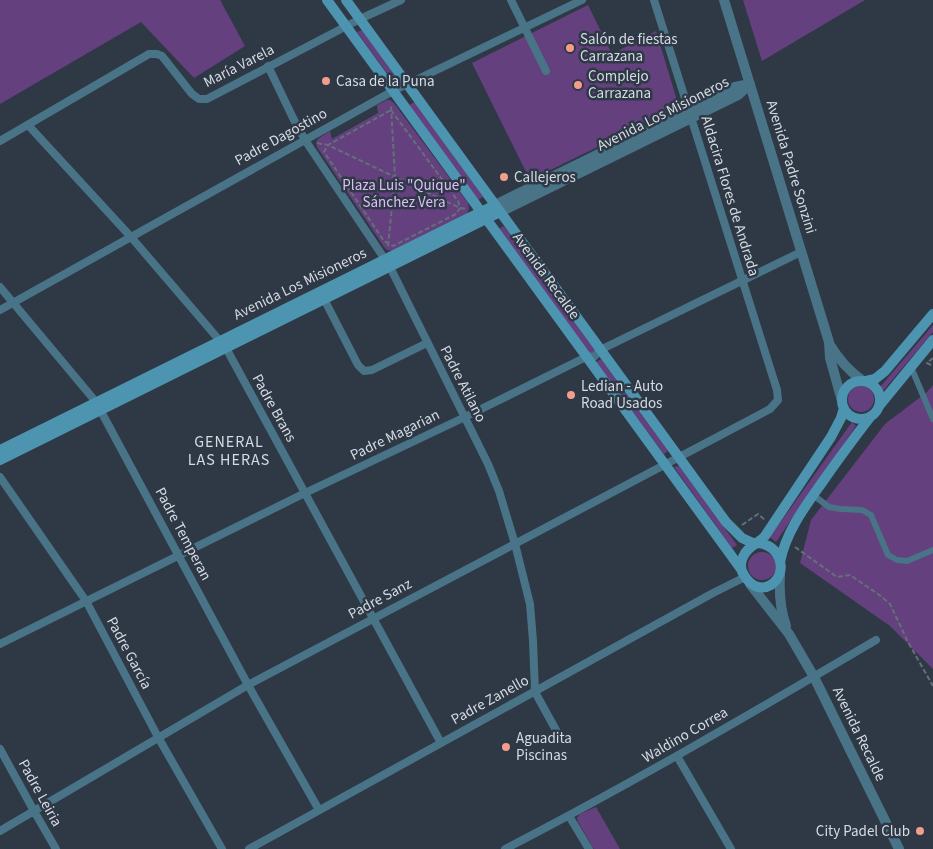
<svg xmlns="http://www.w3.org/2000/svg" width="933" height="849" font-family="'Source Sans 3',sans-serif">
  <style>
    .green { fill: #64407e }
    .lines { fill: none; stroke-linecap: round; stroke-linejoin: round }
    .path { stroke: #656f7a; stroke-width: 2; stroke-dasharray: 5 2.5; stroke-linecap: butt }
    .pedestrian { stroke: #497386; stroke-width: 6 }
    .minor { stroke: #497386; stroke-width: 8 }
    .tertiary { stroke: #497386; stroke-width: 10 }
    .secondary { stroke: #4d94b1; stroke-width: 10 }
    .poi-dot { fill: #f49d8c; stroke: #2e3945; stroke-width: 2 }
    .labels { text-anchor: middle; dominant-baseline: central; stroke-width: 5; stroke-linejoin: round; paint-order: stroke }
    .poi-label { font-size: 15px; fill: #d5dbe4; stroke: #2e3945; text-anchor: start }
    .street-label { font-size: 15px; fill: #d5dbe4; stroke: #2e3945 }
    .park-label { font-size: 15px; fill: #dfbdfb; stroke: #2e3945 }
    .neighbourhood-label { font-size: 16px; letter-spacing: 1px; fill: #d5dbe4; stroke: #2e3945 }
  </style>
  <rect width="100%" height="100%" fill="#2e3945"/>
  <path class="green" d="M0 0H220L245 46 194 78 141 22 0 104Z
    M743 0H865L762 61Z
    M588 5 612 54 656 31 679 107 530 180 472 63Z
    M362 30 397 79 392 80 357 32Z
    M387 100H390L394 103 468 203 469 208 467 214 392 251 387 250 384 247 317 147 316 142 319 138 330 131 332 139 378 113 377 105Z
    M415 102 483 197 478 200 409 105Z
    M504 226 594 349V352L592 353 589 352 498 229Z
    M933 325V332L883 391 880 387Z
    M601 359 668 451 664 454 596 362Z
    M933 385V669L890 626 800 563 811 520 885 424 927 392Z
    M848 399a13 13 0 1 1 26 0a13 13 0 1 1-26 0Z
    M852 422 856 426 814 486 776 542 770 537Z
    M679 466 737 545 732 548 674 467Z
    M748 566a14 14 0 1 1 28 0a14 14 0 1 1-28 0Z
    M596 807 620 849H594L578 822 577 818 580 814Z"/>
  <g class="lines">
    <path class="path" d="M391 110 458 201 460 208 456 214 393 246 384 241 324 152 328 145Z
      M317 143 328 145 460 208 466 209
      M388 246 395 177 391 106
      M933 358 927 363 933 366
      M742 525 758 514 766 521
      M795 547 837 577 850 575 878 594 890 604 908 642 933 686"/>
    <path class="pedestrian" d="M911 367 933 419
      M813 495 829 507 841 509 862 510 871 515 888 555 897 560 907 561 933 550"/>
    <path class="minor" d="M511 0 546 71
      M268 66 294 120 305 140 390 267 488 464 499 491 515 544 530 604 533 641 535 692 562 741
      M28 125 131 237 226 348 441 743
      M0 141 149 54H157L162 56 192 94 199 99H207L360 19 401 0
      M0 287 96 402 248 685 319 810
      M324 299 358 365 364 371 372 370 427 343
      M0 310 393 91 582 0
      M0 477 86 601 158 737 222 849
      M0 644 305 493 465 417 586 357 595 356 600 350 801 252
      M0 749 34 811 56 849
      M677 756 731 849
      M569 816 589 849
      M0 831 248 685 770 409 778 400 777 390 654 0
      M249 849 713 593 745 577
      M505 849C631 784 754 712 876 640"/>
    <path class="tertiary" d="M724 0 829 342 830 358 842 401
      M495 205 735 87 750 84
      M500 212 738 95 750 84
      M830 345C839 360 849 371 863 381
      M780 575C779 593 780 609 786 626
      M750 584 789 634 814 677 899 849"/>
    <path class="secondary" d="M327 0 741 569
      M346 0 726 522 742 538 755 544
      M866 381 875 379 885 371 933 314
      M842 400a19 19 0 1 1 38 0a19 19 0 1 1-38 0Z
      M879 406 933 340
      M0 450 495 205
      M0 460 500 212
      M758 543C768 544 775 549 779 558 788 580 760 602 744 575 740 569 740 563 743 557 747 546 758 544 765 536L831 437 841 418 844 408
      M780 562C786 532 804 508 821 484 837 461 854 438 871 416"/>
  </g>
  <g class="poi-dot">
    <circle cx="570" cy="48" r="5"/>
    <circle cx="326" cy="81" r="5"/>
    <circle cx="578" cy="85" r="5"/>
    <circle cx="504" cy="177" r="5"/>
    <circle cx="571" cy="395" r="5"/>
    <circle cx="506" cy="747" r="5"/>
    <circle cx="920" cy="831" r="5"/>
  </g>
  <g class="labels">
    <g class="poi-label">
      <text x="580" y="39">Salón de fiestas<tspan x="580" dy="17">Carrazana</tspan></text>
      <text x="588" y="76">Complejo<tspan x="588" dy="17">Carrazana</tspan></text>
      <text x="336" y="81">Casa de la Puna</text>
      <text x="514" y="177">Callejeros</text>
      <text x="581" y="386">Ledian - Auto<tspan x="581" dy="17">Road Usados</tspan></text>
      <text x="516" y="738">Aguadita<tspan x="516" dy="17">Piscinas</tspan></text>
      <text x="910" y="831" text-anchor="end">City Padel Club</text>
    </g>
    <g class="street-label">
      <text transform="translate(239 66) rotate(-27)">María Varela</text>
      <text transform="translate(663 114) rotate(-27)">Avenida Los Misioneros</text>
      <text transform="translate(281 137) rotate(-29)">Padre Dagostino</text>
      <text transform="translate(791 167) rotate(73)">Avenida Padre Sonzini</text>
      <text transform="translate(730 196) rotate(73)">Aldacira Flores de Andrada</text>
      <text transform="translate(546 276) rotate(54)">Avenida Recalde</text>
      <text transform="translate(300 284) rotate(-26)">Avenida Los Misioneros</text>
      <text transform="translate(463 384) rotate(63)">Padre Atilano</text>
      <text transform="translate(274 408) rotate(61)">Padre Brans</text>
      <text transform="translate(395 435) rotate(-26)">Padre Magarian</text>
      <text transform="translate(183 534) rotate(62)">Padre Temperan</text>
      <text transform="translate(380 599) rotate(-28)">Padre Sanz</text>
      <text transform="translate(129 653) rotate(62)">Padre García</text>
      <text transform="translate(490 700) rotate(-29)">Padre Zanello</text>
      <text transform="translate(859 734) rotate(64)">Avenida Recalde</text>
      <text transform="translate(685 735) rotate(-30)">Waldino Correa</text>
      <text transform="translate(40 793) rotate(61)">Padre Leiria</text>
    </g>
    <g class="park-label">
      <text x="404" y="185">Plaza Luis "Quique"<tspan x="404" dy="17">Sánchez Vera</tspan></text>
    </g>
    <g class="neighbourhood-label">
      <text x="229" y="442">GENERAL<tspan x="229" dy="18">LAS HERAS</tspan></text>
    </g>
  </g>
</svg>
